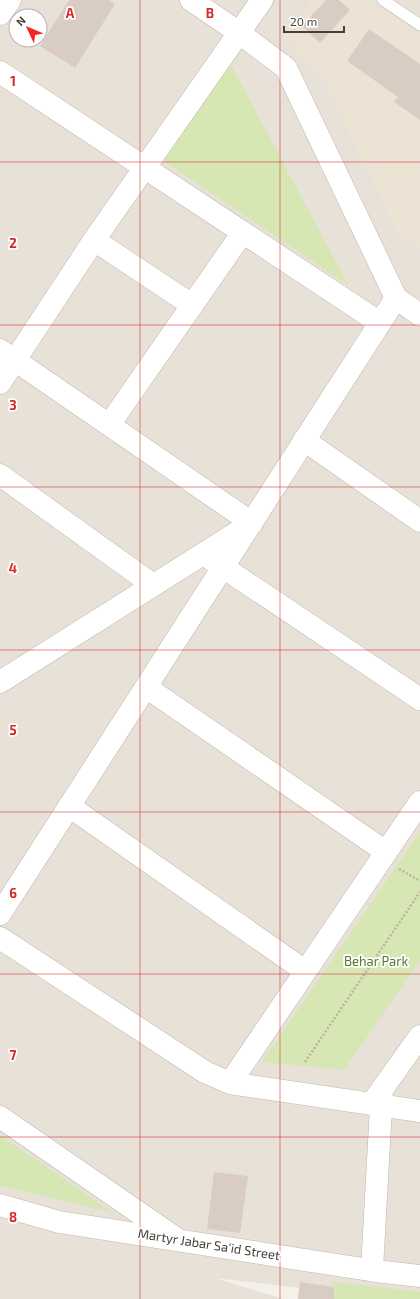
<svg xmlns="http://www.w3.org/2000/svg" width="420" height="1299" font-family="'Exo 2',sans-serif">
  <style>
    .residential { fill: #e8e1d8; fill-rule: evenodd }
    .education { fill: #ede3d5 }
    .green { fill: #d7e7b4 }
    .building { fill: #d9cdc3 }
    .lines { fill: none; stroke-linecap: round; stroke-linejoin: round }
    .service-casing { stroke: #c0b6ad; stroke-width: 12 }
    .minor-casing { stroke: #c0b6ad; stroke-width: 23 }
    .tertiary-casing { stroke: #c0b6ad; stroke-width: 23 }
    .path { stroke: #c1b09e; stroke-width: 2.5; stroke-dasharray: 2 2; stroke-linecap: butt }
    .service { stroke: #fff; stroke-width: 11 }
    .minor { stroke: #fff; stroke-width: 22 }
    .tertiary { stroke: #fff; stroke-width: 22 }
    .grid { fill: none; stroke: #d62828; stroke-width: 1; stroke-opacity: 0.55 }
    .labels { text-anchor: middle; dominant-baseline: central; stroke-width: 3.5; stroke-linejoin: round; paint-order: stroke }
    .park-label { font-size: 13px; fill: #54792c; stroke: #fff }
    .street-label { font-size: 13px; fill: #484038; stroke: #fff }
    .grid-label { font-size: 13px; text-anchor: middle; font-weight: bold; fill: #d62828; stroke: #fff; stroke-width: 3.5; stroke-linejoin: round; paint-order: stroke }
  </style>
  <rect width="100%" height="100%" fill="#f4f0ea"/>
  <path class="residential" d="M0 0H420V1299H397L215 1278 283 1299H0ZM16 16H40V40H16Z"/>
  <path class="education" d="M311 0H368L420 35V248L399 235 326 83 285 35Z"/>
  <path class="green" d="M230 63 349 286 164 161Z
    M420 832V961L344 1070 262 1062Z
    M0 1135 112 1212 0 1186Z
    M335 1282 420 1292V1299H334Z"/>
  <path class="building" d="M69 0H109L115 4 75 68 40 46Z
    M326 0H339L350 10 320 43 302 26Z
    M369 29 420 64V120L394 102 398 97 347 61Z
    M214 1172 248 1176 240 1233 207 1229Z
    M300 1282 334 1287V1299H298Z"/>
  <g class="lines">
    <defs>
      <path id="service" d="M383 0 420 25"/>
      <path id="minor" d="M191 0 238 32 286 68 396 298 420 315
        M0 14 10 0
        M0 72 380 323
        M94 240 192 305
        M0 350 252 523 0 682
        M0 383 94 240 262 0
        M109 425 243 232
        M304 440 420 521
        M0 475 153 585
        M211 559 420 699
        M146 687 386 852
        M69 806 305 971
        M0 914 396 298
        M0 938 205 1072 230 1083 420 1111
        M230 1083 420 802
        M373 1102 420 1036
        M0 1117 177 1239
        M372 1269 382 1089"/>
      <path id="tertiary" d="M0 1205 59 1222 376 1271 420 1276"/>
    </defs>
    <use href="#service" class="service-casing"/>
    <use href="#minor" class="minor-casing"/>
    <use href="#tertiary" class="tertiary-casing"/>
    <path class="path" d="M399 869 420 881
      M305 1062 420 892"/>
    <use href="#service" class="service"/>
    <use href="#minor" class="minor"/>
    <use href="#tertiary" class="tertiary"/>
  </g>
  <path class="grid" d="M140 0V1299M280 0V1299M0 162H420M0 325H420M0 487H420M0 650H420M0 812H420M0 974H420M0 1137H420"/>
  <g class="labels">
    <g class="park-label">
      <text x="376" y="961">Behar Park</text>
    </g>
    <g class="street-label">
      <text transform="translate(209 1244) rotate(9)">Martyr Jabar Sa'id Street</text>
    </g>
  </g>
  <g class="grid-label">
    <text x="70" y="18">A</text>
    <text x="210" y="18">B</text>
    <text x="13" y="86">1</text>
    <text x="13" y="248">2</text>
    <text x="13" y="410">3</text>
    <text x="13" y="573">4</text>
    <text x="13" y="735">5</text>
    <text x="13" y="898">6</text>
    <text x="13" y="1060">7</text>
    <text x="13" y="1222">8</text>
  </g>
  <g transform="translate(28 28) rotate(314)"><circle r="19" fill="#ffffff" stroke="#b6b3af"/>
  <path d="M0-3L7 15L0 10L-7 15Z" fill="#f32623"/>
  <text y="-6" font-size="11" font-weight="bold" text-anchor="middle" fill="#484038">N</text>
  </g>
  <path d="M284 26v6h60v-6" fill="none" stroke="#484038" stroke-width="2"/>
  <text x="290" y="26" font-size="12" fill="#484038" stroke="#ffffff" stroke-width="3" paint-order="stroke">20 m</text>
</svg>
